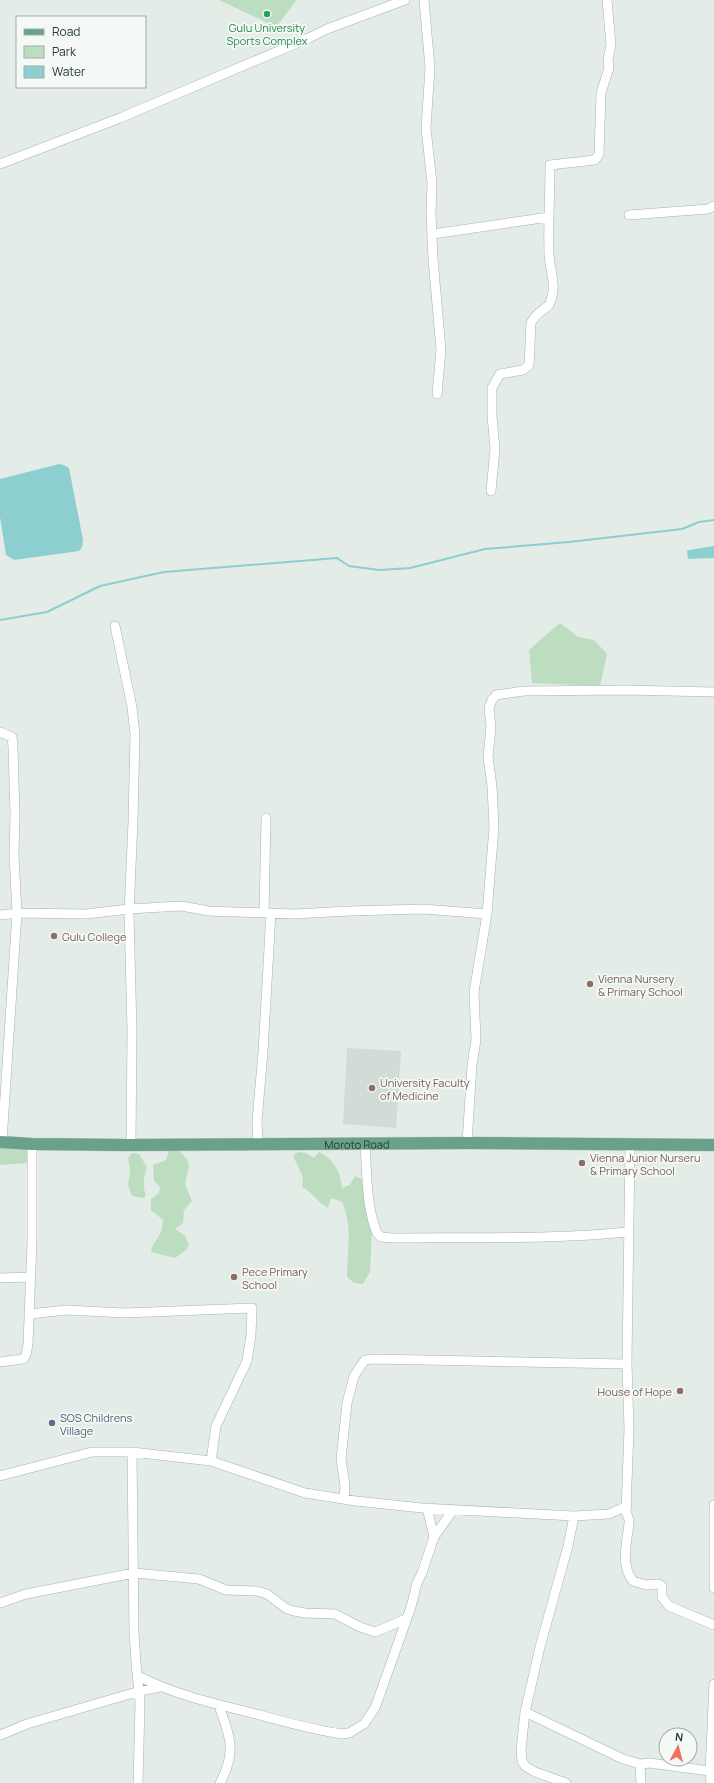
<svg xmlns="http://www.w3.org/2000/svg" width="714" height="1783" font-family="Manrope,sans-serif">
  <style>
    .built { fill: #d1dcd6 }
    .green { fill: #bdddc1 }
    .water { fill: #8dced0 }
    .lines { fill: none; stroke-linecap: round; stroke-linejoin: round }
    .stream { stroke: #8dced0; stroke-width: 2 }
    .minor-casing { stroke: #a6b4ad; stroke-width: 10 }
    .major-casing { stroke: #c1c9c6; stroke-width: 13 }
    .minor { stroke: #fff; stroke-width: 9 }
    .major { stroke: #69a18b; stroke-width: 12 }
    .leisure-dot { fill: #2e9e5b; stroke: #f4f9f6; stroke-width: 1.5 }
    .education-dot { fill: #8d6e63; stroke: #f4f9f6; stroke-width: 1.5 }
    .service-dot { fill: #5c6f8a; stroke: #f4f9f6; stroke-width: 1.5 }
    .labels { text-anchor: middle; dominant-baseline: central; stroke-width: 3.5; stroke-linejoin: round; paint-order: stroke }
    .leisure-label { font-size: 11px; fill: #27864d; stroke: #f4f9f6 }
    .education-label { font-size: 11px; fill: #785e54; stroke: #f4f9f6; text-anchor: start }
    .street-label { font-size: 11px; fill: #233d33; stroke: #f4f9f6 }
    .service-label { font-size: 11px; fill: #4e5e75; stroke: #f4f9f6; text-anchor: start }
  </style>
  <rect width="100%" height="100%" fill="#e3ece7"/>
  <path class="built" d="M347 1048 401 1051 396 1128 343 1124Z"/>
  <path class="green" d="M219 0H296V1L276 27Z
    M560 623 578 637 594 640 607 654 600 686 532 683 529 650Z
    M0 1145 29 1146 27 1163 0 1165Z
    M169 1151H179L187 1159 189 1165 185 1184 192 1201 184 1210 183 1223 175 1229 185 1236 189 1245 185 1251 175 1258 151 1252C154 1238 162 1239 163 1220L151 1210V1199L159 1193 160 1187 154 1181 153 1165 166 1160Z
    M298 1152 306 1153 314 1158 319 1152C334 1159 341 1173 342 1188L350 1185 355 1176 362 1179 369 1201 372 1228 370 1272 363 1284 354 1283 347 1277C347 1250 353 1228 342 1202L331 1198 328 1208C316 1201 315 1194 302 1187L303 1177 293 1156Z
    M132 1153 139 1154 147 1167C144 1177 142 1185 146 1196L143 1198 132 1196 128 1185 130 1171 128 1158Z"/>
  <path class="water" d="M59 464 64 465 69 468 83 540 82 547 79 551 14 560 6 555 0 517V479Z
    M714 546V558L688 559 687 551 689 550Z"/>
  <g class="lines">
    <path class="stream" d="M0 620 47 612 100 586 164 572 337 558 349 566 379 570 410 568 485 549 569 542 682 529 699 522 714 520"/>
    <defs>
      <path id="minor" d="M424 0 430 68 426 128 432 183 431 214 433 259 441 350 437 394
        M0 164 120 118 309 38 327 29 405 0
        M629 215 708 209 714 206
        M433 234 549 217
        M491 491 495 449 492 416V388L500 374 523 370 529 365 531 323C535 314 542 311 549 305 558 285 550 274 549 254 548 225 550 195 550 165L595 160 599 154 601 93 609 68 608 59 611 45 607 0
        M115 626 132 707 135 734 133 821 129 914 132 1030 131 1145
        M0 732 12 737 13 747 15 815 14 855 17 913 2 1142
        M264 913 266 818
        M0 915 17 913 86 914 129 909 181 906 209 911 294 914 350 911 423 909 487 914
        M467 1143 472 1065 476 1040 474 992 487 914 494 827 492 786 488 757 491 727 489 708 492 700 496 695 524 691 625 690 714 692
        M258 1145 257 1121 263 1052 271 913
        M365 1145C367 1173 366 1206 377 1233L381 1237 392 1238C470 1237 549 1240 627 1232
        M0 1278 30 1277
        M30 1314 66 1310 124 1313 252 1308 251 1335 247 1361 216 1426 211 1461
        M0 1362 23 1359 26 1355 28 1344 32 1242V1144
        M627 1364 629 1429 626 1511C627 1516 630 1519 629 1523 627 1542 620 1565 633 1581L646 1585 658 1584 662 1586V1597L669 1606 714 1625
        M132 1452 134 1632 136 1663 140 1703 138 1783
        M0 1476 92 1452H132L211 1461 305 1493 356 1501 422 1508 574 1516 609 1514 627 1506
        M344 1499 345 1486 341 1459 347 1403 354 1376 365 1360 374 1359 627 1364 630 1145
        M714 1505V1588
        M427 1508 434 1537
        M574 1516 568 1546 540 1647 525 1712 623 1759 640 1764 649 1763 710 1771
        M0 1603 26 1594 134 1573 199 1579 226 1590 257 1591 267 1594 287 1609 294 1611 305 1613 335 1614 360 1627 375 1632 406 1619
        M138 1676C175 1695 216 1704 256 1714 285 1722 313 1730 342 1734L349 1733 364 1724 375 1708 411 1607 417 1583 422 1573 434 1537 453 1510
        M219 1706C230 1737 237 1751 220 1783
        M525 1712 521 1750 522 1761 525 1766 535 1772 566 1783
        M0 1735 27 1724 140 1691 160 1687
        M640 1764 641 1783
        M711 1783 710 1771 714 1684"/>
      <g id="major">
        <path id="s1" d="M0 1142 32 1144 125 1145 467 1143 714 1145"/>
      </g>
    </defs>
    <use href="#minor" class="minor-casing"/>
    <use href="#major" class="major-casing"/>
    <use href="#minor" class="minor"/>
    <use href="#major" class="major"/>
  </g>
  <circle class="leisure-dot" cx="267" cy="14" r="4"/>
  <g class="education-dot">
    <circle cx="54" cy="936" r="4"/>
    <circle cx="590" cy="984" r="4"/>
    <circle cx="372" cy="1088" r="4"/>
    <circle cx="582" cy="1163" r="4"/>
    <circle cx="234" cy="1277" r="4"/>
    <circle cx="680" cy="1391" r="4"/>
  </g>
  <circle class="service-dot" cx="52" cy="1423" r="4"/>
  <g class="labels">
    <g class="leisure-label">
      <text x="267" y="27">Gulu University<tspan x="267" dy="13">Sports Complex</tspan></text>
    </g>
    <g class="education-label">
      <text x="62" y="936">Gulu College</text>
      <text x="598" y="978">Vienna Nursery<tspan x="598" dy="13">&amp; Primary School</tspan></text>
      <text x="380" y="1082">University Faculty<tspan x="380" dy="13">of Medicine</tspan></text>
      <text x="590" y="1157">Vienna Junior Nurseru<tspan x="590" dy="13">&amp; Primary School</tspan></text>
      <text x="242" y="1271">Pece Primary<tspan x="242" dy="13">School</tspan></text>
      <text x="672" y="1391" text-anchor="end">House of Hope</text>
    </g>
    <g class="street-label">
      <text stroke="none"><textPath href="#s1" startOffset="357">Moroto Road</textPath></text>
    </g>
    <g class="service-label">
      <text x="60" y="1417">SOS Childrens<tspan x="60" dy="13">Village</tspan></text>
    </g>
  </g>
  <rect x="16" y="16" width="130" height="72" fill="#f4f9f6" stroke="#a0aea8"/>
  <rect x="24" y="29" width="20" height="6" fill="#69a18b" stroke="#a0aea8"/>
  <text x="52" y="36" font-size="12" fill="#233d33">Road</text>
  <rect x="24" y="46" width="20" height="12" fill="#bdddc1" stroke="#a0aea8"/>
  <text x="52" y="56" font-size="12" fill="#233d33">Park</text>
  <rect x="24" y="66" width="20" height="12" fill="#8dced0" stroke="#a0aea8"/>
  <text x="52" y="76" font-size="12" fill="#233d33">Water</text>
  <g transform="translate(678 1747) rotate(7)"><circle r="19" fill="#f4f9f6" stroke="#a0aea8"/>
  <path d="M0-3L7 15L0 10L-7 15Z" fill="#ee7160"/>
  <text y="-6" font-size="11" font-weight="bold" text-anchor="middle" fill="#233d33">N</text>
  </g>
</svg>
